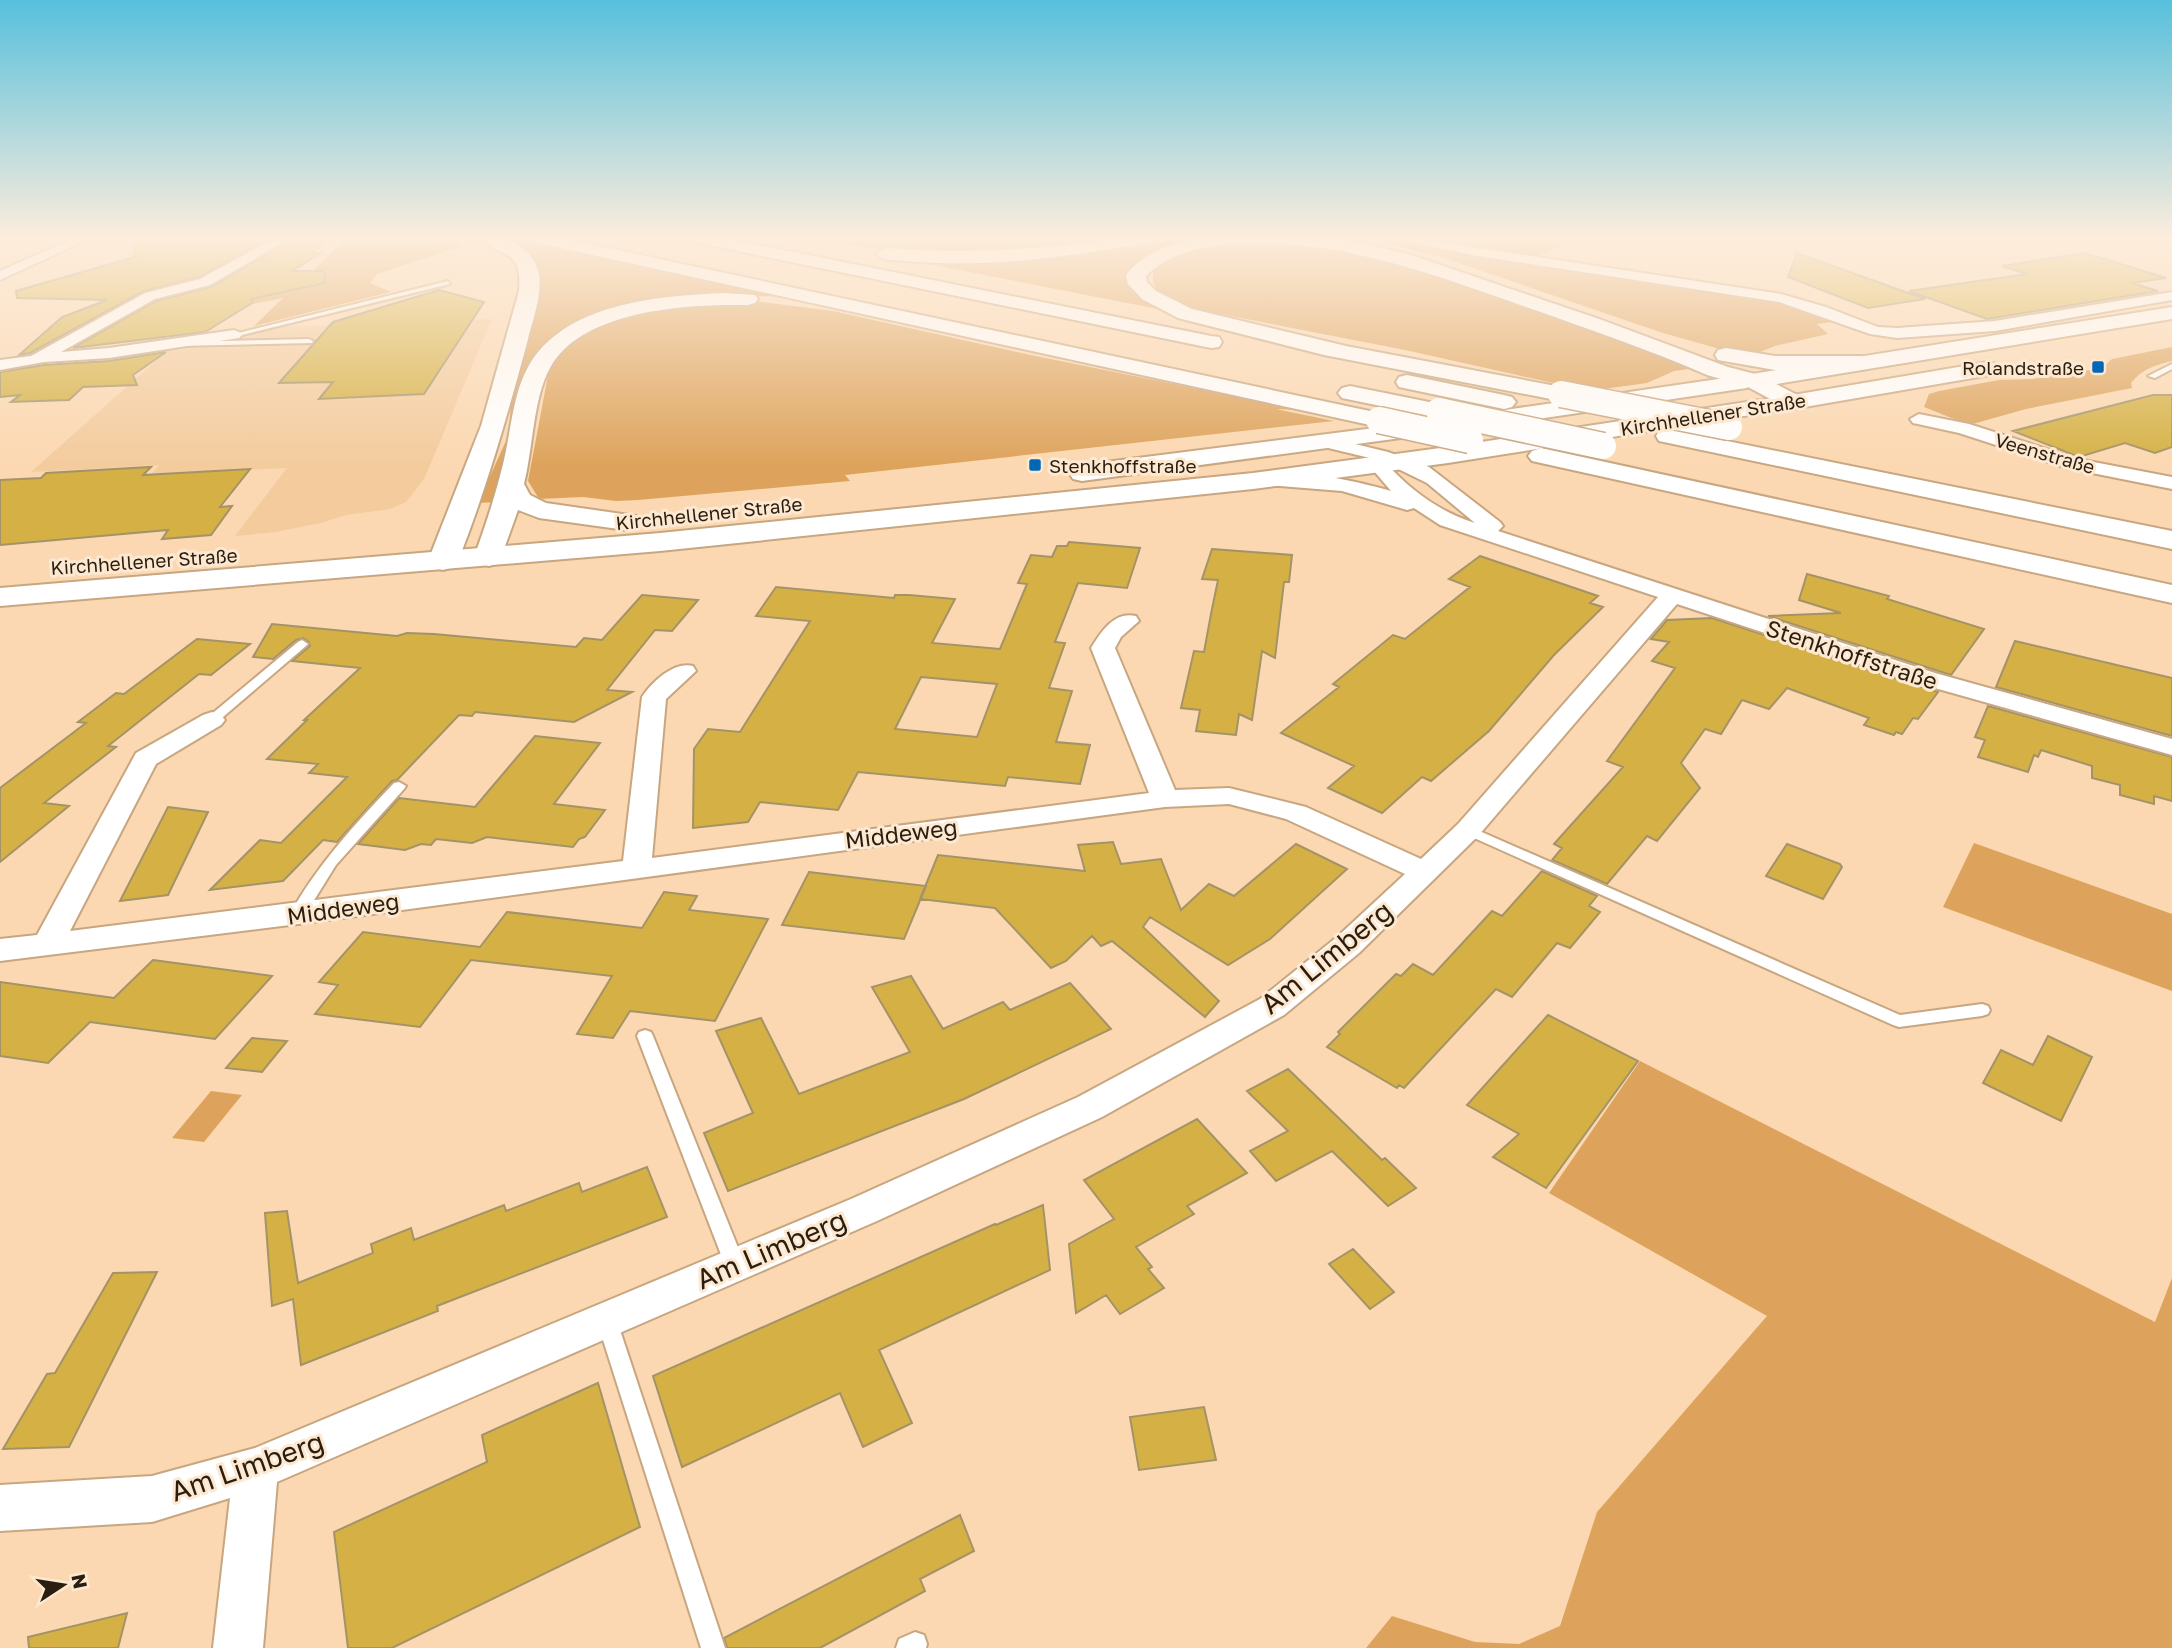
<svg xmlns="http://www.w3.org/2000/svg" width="2172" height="1648" font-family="'Golos Text',sans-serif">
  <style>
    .built { fill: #f3cb9d }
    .green { fill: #dda35c }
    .building { fill: #d5b145; stroke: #a49366; stroke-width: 2; fill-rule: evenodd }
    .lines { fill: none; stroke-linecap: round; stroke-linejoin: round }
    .lane-casing { stroke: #c7a680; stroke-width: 4 }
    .street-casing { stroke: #c7a680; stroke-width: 4 }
    .secondary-casing { stroke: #c7a680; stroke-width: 4 }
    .primary-casing { stroke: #c7a680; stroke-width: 4 }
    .highway-casing { stroke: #c7a680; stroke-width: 4 }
    .lane { fill: #fff; fill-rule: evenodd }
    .street { fill: #fff; fill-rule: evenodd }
    .secondary { fill: #fff; fill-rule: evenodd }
    .primary { fill: #fff; fill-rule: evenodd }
    .highway { fill: #fff; fill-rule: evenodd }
    .highway-bridge-casing { stroke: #c7a680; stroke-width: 29; stroke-linecap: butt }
    .highway-bridge { stroke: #fff; stroke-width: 26 }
    .poi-dot { fill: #0267b4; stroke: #fde8d1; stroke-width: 2.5 }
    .labels { text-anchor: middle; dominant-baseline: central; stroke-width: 6; stroke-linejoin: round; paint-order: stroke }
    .far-poi-label { font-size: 19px; fill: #2b1e0f; stroke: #fde8d1; text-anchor: end }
    .far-street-label { font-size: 19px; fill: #2b1e0f; stroke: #fde8d1 }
    .street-label { font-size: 23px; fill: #2b1e0f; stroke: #fde8d1 }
    .near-street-label { font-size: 28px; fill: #2b1e0f; stroke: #fde8d1 }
  </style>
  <rect width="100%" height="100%" fill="#fbd8b1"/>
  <path class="built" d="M492 319 424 479 406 502 390 509 346 515 321 523 275 532 235 536 287 468 152 474 159 465 31 472 168 350 213 343 278 327Z"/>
  <path class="green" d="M349 236H430L462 246 377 274 370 283 391 292 254 326 283 298 238 307 223 288 293 290Z
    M502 236H510L677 275 785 296 691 297 557 335 543 346 529 368 497 502 478 503 509 434 511 398 539 291V268L533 258 516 243Z
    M799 236 833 237 1143 236 1049 252 887 251Z
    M1179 236H1321L1377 246 1454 269 1296 237 1268 236 1240 237 1135 266 1162 308 1158 309 908 260Z
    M1357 236H1393L1435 246 1778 299 1832 322 1817 324 1828 334 1775 346 1755 354 1734 353 1663 333 1438 256Z
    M1478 236H1583L1534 258 1454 245Z
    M1259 241 1342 248 1435 275 1661 355 1689 369 1674 371 1647 383 1589 391 1405 350 1190 308C1174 301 1147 293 1154 271 1179 244 1225 243 1259 241Z
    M754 301 833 311 1026 354 1301 410 1276 409 1334 421 845 475 850 481 638 500 616 501 583 497 539 499 528 481 549 370 565 343 609 321 657 309Z
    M2172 347V361C2155 365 2142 369 2131 383L2132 388 2026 409 1969 425 1924 407 1929 394 1939 391 1999 380 2033 379 2102 368 2112 359Z
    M1974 843 2172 914V991L1943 907Z
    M1640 1061 2155 1322 2172 1278V1648H1366L1392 1616 1475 1642 1519 1644 1560 1626 1597 1512 1767 1316 1549 1193Z
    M211 1091 242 1095 204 1142 172 1138Z"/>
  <path class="building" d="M132 236H273L199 277 144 291 30 353 19 355 62 317 107 300 17 298 16 291 135 257Z
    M296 237H334L311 253H321L292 271H324L325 283 251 299 252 303 205 332 73 348 156 301 211 287Z
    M1797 253 1925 299 1868 308 1788 277Z
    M2085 253 2166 278 2132 283 2158 291 1987 319 1909 291 2027 274 2002 266Z
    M439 290 484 302 424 394 319 399 333 382 279 383 333 322Z
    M166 352 133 375 137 385 83 387 69 400 11 402 20 395 0 397V372L44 365 109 361Z
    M2153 395H2172V447L2155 453 2125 443 2079 457 2013 431Z
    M151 467 143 475 250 469 220 507 232 506 211 535 162 539 168 530 0 545V480L41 478 46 473Z
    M1069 542 1140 548 1127 588 1078 583 1055 642 1065 643 1049 688 1072 691 1056 742 1090 745 1080 784 1008 777 1005 786 858 772 838 810 760 802 748 822 693 828 694 749 708 729 740 732 810 621 756 616 776 587 894 598 895 595H909L955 599 932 643 1000 649 1027 584 1018 583 1031 555 1052 557 1057 546H1067ZM921 677 997 684 977 737 895 729Z
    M1212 549 1292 555 1289 582H1284L1275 658 1262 651 1252 720 1239 714 1236 735 1196 731 1200 710 1181 708 1194 651 1204 652 1211 614 1218 580 1202 579Z
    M1480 556 1598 596 1590 603 1603 607 1554 655 1489 731 1431 781 1422 777 1382 813 1328 788 1354 766 1281 733 1339 687 1333 684 1393 635 1405 639 1470 587 1449 579Z
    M1807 574 1889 596 1887 599 1984 629 1951 675 1768 616 1841 613 1799 600Z
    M642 595 698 600 672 631 655 630 607 690 632 692 574 722 475 712 472 716 459 715 397 780 392 781 337 842 323 840 283 881 210 890 260 840 281 843 347 777 309 773 318 764 267 759 307 720H304L360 668 292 661 310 646 309 642 303 638 296 640 273 659 253 657 272 624 397 636 407 633 434 634 576 647 584 638 602 640Z
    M1712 618 1938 692 1918 719 1913 718 1902 734 1896 732 1894 735 1864 725 1869 718 1787 688 1769 709 1742 700 1721 734 1705 729 1681 763 1700 788 1657 841 1647 836 1607 884 1552 860 1562 848 1554 844 1623 767 1607 761 1675 668 1652 661 1669 642 1651 639 1667 620Z
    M197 639 250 644 211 675 199 674 108 746 116 747 44 803 69 806 0 862V788L86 723 78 722 116 693 124 694Z
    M2015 641 2172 678V736L1996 687Z
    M1988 706 2172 757V801L2154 796V804L2120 795V785L2092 778V766L2041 750 2038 757 2034 755 2028 772 1978 757 1985 740 1975 737Z
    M535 736 600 743 554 804 605 810 585 837 579 839 573 847 487 837 472 843 436 839 431 845 421 844 405 850 358 844 399 798 475 807Z
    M168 807 208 812 168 895 120 901Z
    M1113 842 1121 864 1161 859 1181 910 1209 884 1234 896 1296 844 1347 869 1270 939 1228 965 1150 917 1143 927 1219 1001 1205 1017 1112 941 1101 946 1092 936 1066 961 1051 968 995 908 920 899 938 855 1085 871 1078 845Z
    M1787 844 1840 864 1842 867 1823 899 1766 876Z
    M1542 871 1597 896 1589 906 1600 912 1570 948 1557 943 1512 997 1496 989 1404 1088 1399 1085 1397 1088 1327 1047 1340 1034 1338 1032 1396 974 1401 976 1413 964 1433 975 1492 911 1502 916Z
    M809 872 867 879 926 886 904 939 782 925Z
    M664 892 697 896 689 910 768 919 715 1021 630 1011 613 1038 577 1034 612 976 471 960 420 1027 315 1014 338 985 319 982 363 932 480 947 507 912 642 928Z
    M153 960 272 976 215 1039 90 1022 48 1063 0 1056V982L114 998Z
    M911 976 943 1029 1003 1002 1010 1010 1070 983 1111 1029 964 1099 728 1191 704 1133 753 1113 716 1031 761 1018 799 1094 910 1052 872 987Z
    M1548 1015 1638 1061 1546 1188 1493 1157 1519 1134 1467 1105Z
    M2048 1036 2092 1057 2061 1121 1983 1083 2001 1050 2033 1065Z
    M252 1038 287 1041 262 1072 226 1068Z
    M1288 1069 1382 1160 1385 1158 1416 1188 1388 1206 1332 1151 1276 1181 1250 1151 1288 1131 1247 1091Z
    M1197 1119 1247 1173 1187 1206 1194 1214 1136 1247 1152 1267 1148 1269 1164 1288 1120 1314 1106 1295 1076 1313 1069 1244 1114 1219 1084 1180Z
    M647 1167 667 1217 437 1306 438 1311 301 1365 293 1299 272 1306 265 1213 287 1211 298 1283 373 1253 371 1244 411 1228 414 1240 504 1205 506 1211 579 1183 582 1192Z
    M1043 1205 1050 1270 879 1350 912 1423 863 1447 840 1393 682 1467 653 1376 995 1224 996 1225Z
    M1353 1249 1394 1292 1370 1309 1329 1264Z
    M157 1272 69 1447 3 1449 47 1374 55 1373 113 1273Z
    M598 1383 640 1527 392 1648H348L334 1532 487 1462 482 1435Z
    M1204 1407 1216 1460 1139 1470 1130 1417Z
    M960 1515 974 1551 920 1579 925 1591 820 1648H727L724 1638Z
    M127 1613 118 1648H29L28 1637Z"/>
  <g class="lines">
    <defs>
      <path id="lane" d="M448 281 450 284 234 337 230 335Z
        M309 339 313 341 312 343 176 346 172 344 176 342Z
        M2172 364V369L2155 378 2148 376Z
        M302 640 308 644 306 646 216 723H208L206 720 208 717 298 642Z
        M399 782 406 786 404 789 336 865 303 918H293L290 914C318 864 355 824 394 783Z
        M1468 826 1900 1015 1982 1004 1988 1006 1990 1010 1988 1014 1982 1016 1899 1027 1893 1025 1463 833 1461 830 1463 827Z
        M645 1030 651 1032 653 1036 745 1265 742 1271 735 1273 728 1271 725 1265 637 1036 639 1032Z
        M607 1312 614 1315 617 1321 725 1648H701L597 1321 600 1315Z
        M915 1632 924 1635 927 1644 926 1648H896L899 1639Z"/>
      <path id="street" d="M79 236H95L0 280V271Z
        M279 236H294L210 285 155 299 61 352 109 348 234 330 239 332 242 335 239 338 109 358 44 362 0 370V360L31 356 145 293 200 279Z
        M1397 236H1419L1472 247 1781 294 1826 307 1878 327 1897 328 1995 321 2172 292V300L1995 331 1897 338 1870 334 1779 302 1472 255 1398 239Z
        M1919 414 1969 424 2078 459 2172 477V489L2067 468 1959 433 1913 423 1910 419Z
        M1326 437 1388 452 1429 467 1500 522 1503 526 1498 531 1935 673 2172 739V755L1917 683 1677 604 1478 836 1359 953 1284 1015 1102 1117 877 1221 277 1482 263 1648H213L230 1498 152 1522 0 1531V1485L152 1476 255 1448 851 1199 1078 1097 1260 999 1337 937 1405 874 1286 819 1229 804 1165 807 298 924 0 961V939L37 935 136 753 203 715 212 712 221 715 225 720 221 725 156 764 70 931 623 861 642 697C652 682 674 661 693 666L696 671 666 699 652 858 1149 793 1091 648C1101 632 1114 611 1136 616L1139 621 1121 637 1115 648 1175 790 1229 788 1306 807 1421 859 1458 824 1658 597 1440 525 1414 508 1407 510 1342 491 1266 485 1263 481 1266 477C1301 468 1356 481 1391 491L1368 464 1374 459 1320 446 1317 442 1320 438ZM1386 463 1427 483 1475 523C1440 512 1410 490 1386 463Z"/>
      <path id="secondary" d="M2172 307V319L1752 388 1744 386 1741 381 1744 376 1752 374Z
        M1988 362 1996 364 1999 369 1996 374 1793 409 1785 407 1781 402 1785 397 1793 395Z"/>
      <path id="primary" d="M1739 376 1747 378 1750 383 1747 388 1470 429 1461 427 1458 422 1461 417 1470 415Z
        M1793 395 1801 397 1805 402 1801 407 1448 463 1253 489 660 551 0 606V588L660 533 1253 473 1448 447Z
        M1414 423 1423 425 1426 430 1423 435 1082 481 1073 479 1069 473 1073 467 1082 465Z"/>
      <path id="highway" d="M478 236C503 234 534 246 539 275 542 298 532 321 527 343 507 417 486 490 458 561L453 567 443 570 433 567 428 561 481 426 519 291C523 246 498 259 478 236Z
        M520 236H552L1379 413 1388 415 1391 420 1388 425 1379 427 529 241Z
        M680 236H714L1211 336 1219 337 1222 342 1219 347 1211 348 689 241Z
        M1131 236H1170L1161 241C1077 255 992 269 907 261 897 260 883 262 877 254L886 248C969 255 1049 249 1131 236Z
        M1206 236H1319L1353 241 1411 255 1602 320 1728 367 1759 375 1801 397 1805 402 1801 407H1785L1748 387 1707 375C1650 350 1591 330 1532 309 1437 276 1352 242 1249 243 1211 244 1174 249 1146 276L1147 282 1156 291 1192 309 1346 346 1561 387 1569 389 1573 394 1569 399 1561 401 1324 355 1178 318 1142 299 1128 284 1126 275C1146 249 1176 243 1206 236Z
        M724 293 755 295 758 299 755 303 748 305C689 304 582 309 550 368 533 398 533 449 524 484L530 495 546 503 636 516 640 522 636 528 626 530 539 518 518 510 499 563 489 566 479 563 474 557C486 525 496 493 504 460 511 430 513 394 528 367 564 303 658 296 724 293Z
        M1726 348 1775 356H1860L1868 358 1871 363 1868 368 1860 370H1775L1718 360 1715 355 1718 350Z
        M1407 375 1504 395 1512 397 1516 402 1512 407 1504 409 1399 387 1396 382 1399 377Z
        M1350 386 1439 404 1447 406 1451 411 1447 416 1439 418 1342 398 1338 393 1342 388Z
        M1668 429 2172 531V549L1659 441 1656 436 1659 431Z
        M1541 448 2172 585V603L1532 461 1528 456 1532 451Z"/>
    </defs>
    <use href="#lane" class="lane-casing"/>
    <use href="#street" class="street-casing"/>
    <use href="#secondary" class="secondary-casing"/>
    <use href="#primary" class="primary-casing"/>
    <use href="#highway" class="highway-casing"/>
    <use href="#lane" class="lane"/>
    <use href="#street" class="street"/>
    <use href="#secondary" class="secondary"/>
    <use href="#primary" class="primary"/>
    <use href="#highway" class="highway"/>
    <defs>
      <path id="highway-bridge" d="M1561 394 1729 427
        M1439 411 1603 446
        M1379 420 1470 440"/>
    </defs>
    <use href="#highway-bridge" class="highway-bridge-casing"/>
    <use href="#highway-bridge" class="highway-bridge"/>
  </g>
  <linearGradient id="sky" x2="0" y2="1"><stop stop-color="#57c0dc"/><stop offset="0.51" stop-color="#fdeddc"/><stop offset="1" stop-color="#fdeddc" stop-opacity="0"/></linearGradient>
  <rect width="2172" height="466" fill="url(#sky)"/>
  <g class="poi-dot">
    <rect x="2091" y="360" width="14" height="14" rx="3.5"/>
    <rect x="1028" y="458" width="14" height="14" rx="3.5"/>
  </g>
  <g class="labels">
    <g class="far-poi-label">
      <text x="2084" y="367">Rolandstraße</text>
      <text x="1049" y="465" text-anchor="start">Stenkhoffstraße</text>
    </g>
    <g class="far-street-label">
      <text transform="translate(1713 414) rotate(-9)">Kirchhellener Straße</text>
      <text transform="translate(2045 453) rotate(16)">Veenstraße</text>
      <text transform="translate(709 513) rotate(-6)">Kirchhellener Straße</text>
      <text transform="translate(144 561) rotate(-4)">Kirchhellener Straße</text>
    </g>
    <g class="street-label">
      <text transform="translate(1852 654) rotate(18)">Stenkhoffstraße</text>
      <text transform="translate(901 833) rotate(-7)">Middeweg</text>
      <text transform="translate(343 908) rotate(-8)">Middeweg</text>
    </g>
    <g class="near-street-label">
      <text transform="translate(1326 957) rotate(-39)">Am Limberg</text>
      <text transform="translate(771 1249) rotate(-23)">Am Limberg</text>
      <text transform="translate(247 1466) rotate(-19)">Am Limberg</text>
    </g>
  </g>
  <g transform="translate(63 1585) rotate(78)" stroke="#fde8d1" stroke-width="5" paint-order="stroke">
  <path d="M0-5L12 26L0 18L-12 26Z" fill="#2b1e0f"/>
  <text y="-10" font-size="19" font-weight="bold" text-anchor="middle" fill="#2b1e0f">N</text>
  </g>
</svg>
